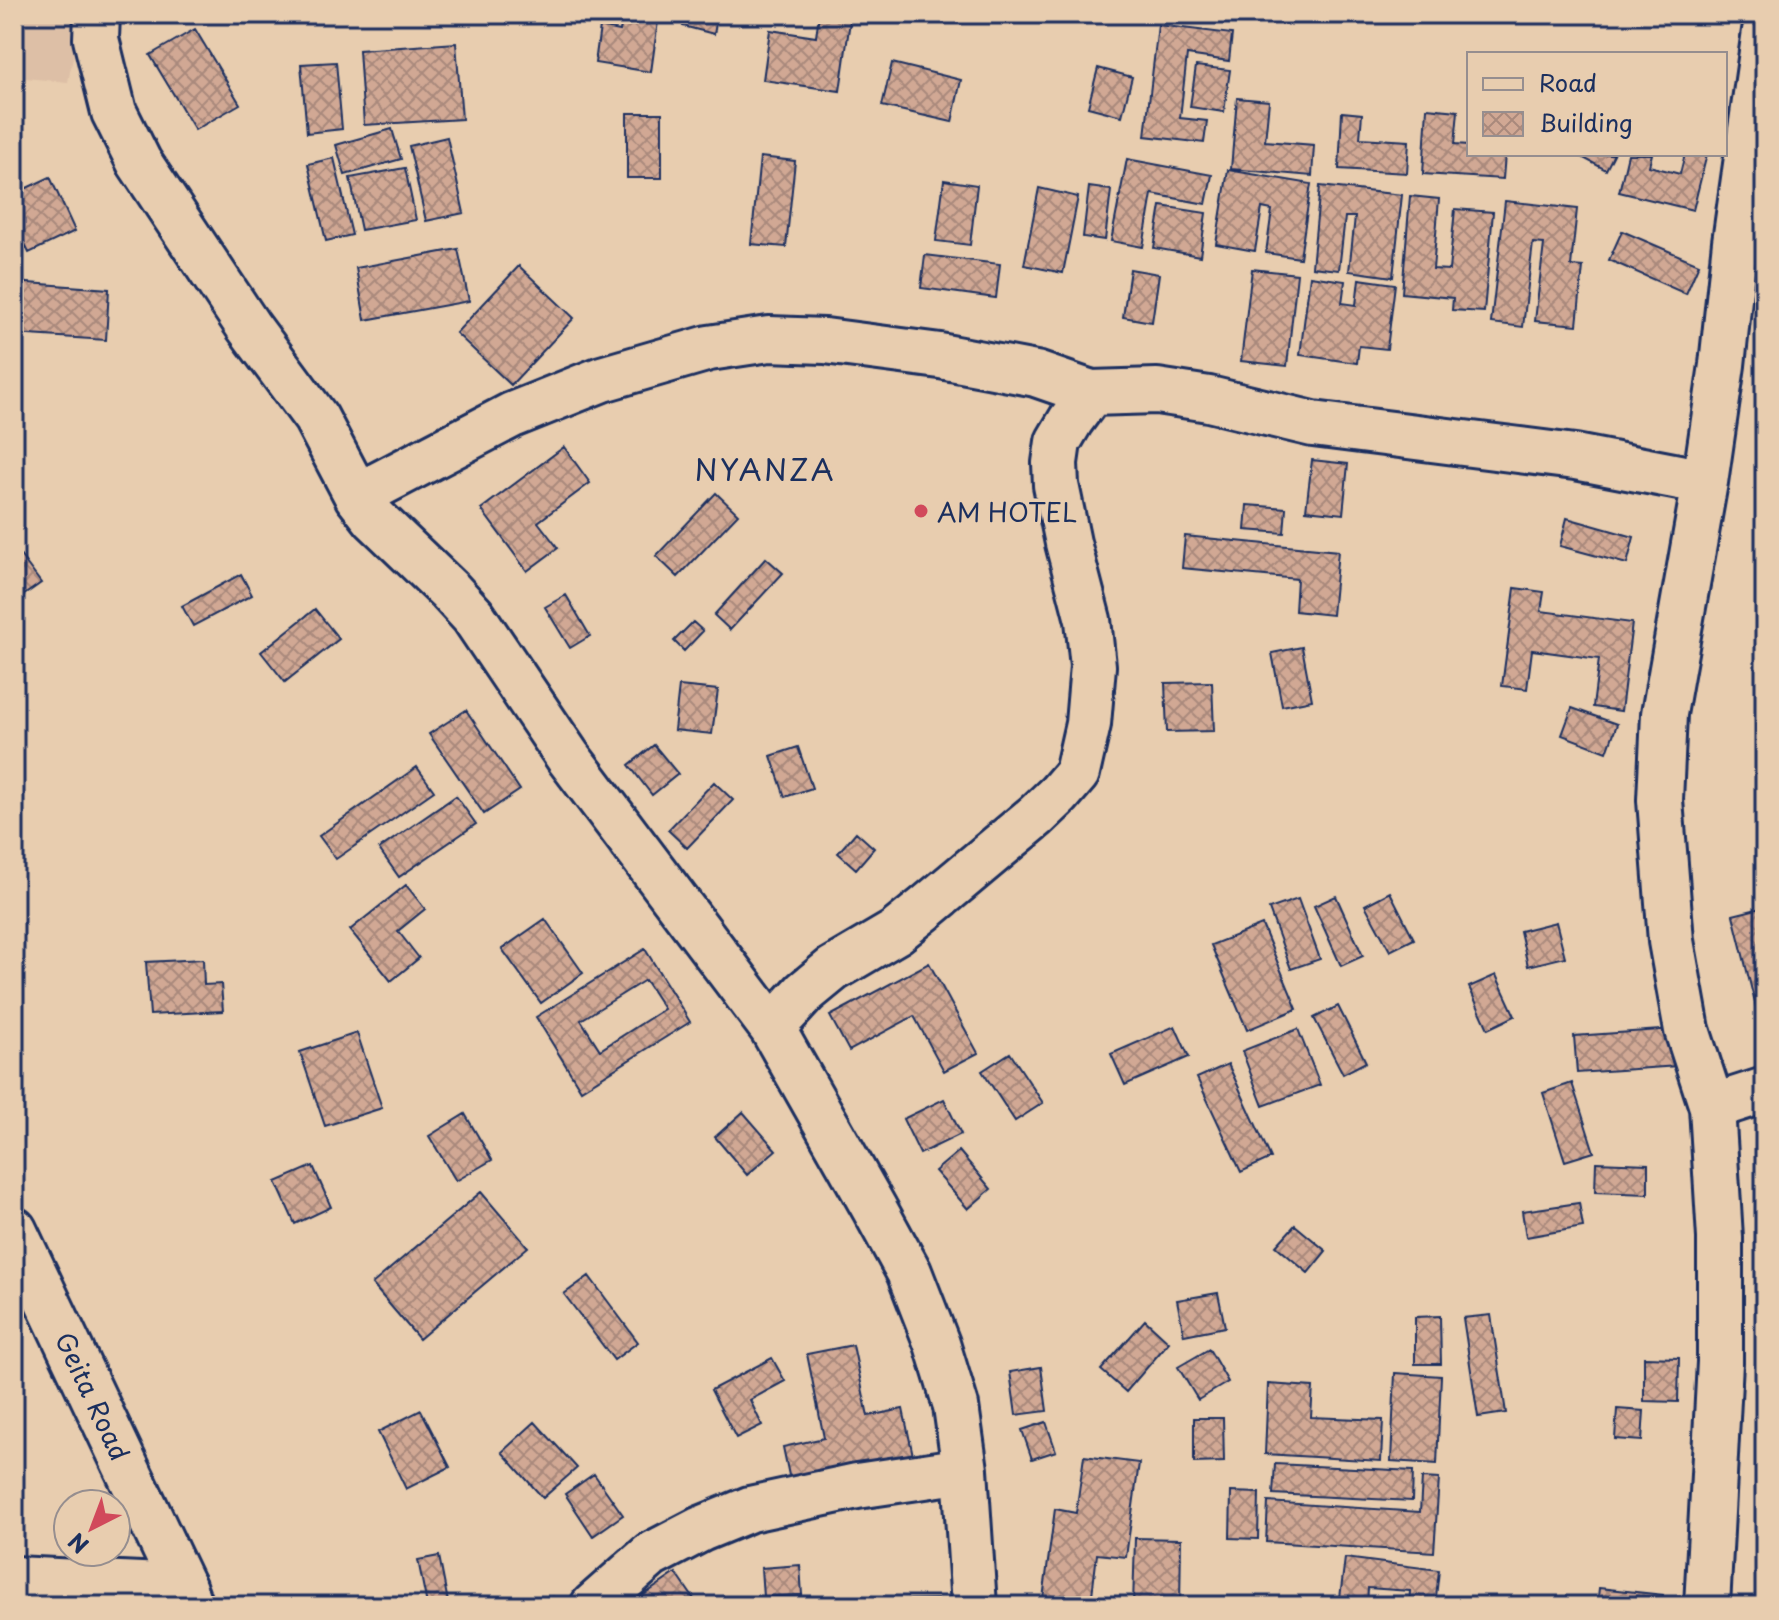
<svg xmlns="http://www.w3.org/2000/svg" width="1779" height="1620" font-family="'Playpen Sans',sans-serif">
  <style>
    .built { fill: #ddbfa6 }
    .building { fill: url(#building-cross-hatch); stroke: #1b2f5e; stroke-width: 2; fill-rule: evenodd }
    .lines { fill: none; stroke-linecap: round; stroke-linejoin: round }
    .street-casing { stroke: #1b2f5e; stroke-width: 50 }
    .highway-casing { stroke: #1b2f5e; stroke-width: 50 }
    .street { stroke: #e8cdaf; stroke-width: 44 }
    .highway { stroke: #e8cdaf; stroke-width: 44 }
    .poi-dot { fill: #d1495b; stroke: #e8cdaf; stroke-width: 3 }
    .labels { text-anchor: middle; dominant-baseline: central; stroke-width: 7; stroke-linejoin: round; paint-order: stroke }
    .poi-label { font-size: 26px; fill: #1b2f5e; stroke: #e8cdaf; text-anchor: start }
    .street-label { font-size: 26px; fill: #1b2f5e; stroke: #e8cdaf }
    .quarter-label { font-size: 30px; letter-spacing: 2px; fill: #1b2f5e; stroke: #e8cdaf }
  </style>
  <defs>
    <pattern id="building-cross-hatch" width="8" height="8" patternUnits="userSpaceOnUse" patternTransform="scale(2)"><rect width="8" height="8" fill="#d1a894"/><path d="M0 0l8 8M0 8l8-8" fill="none" stroke="#a9897c"/></pattern>
  </defs>
  <rect width="100%" height="100%" fill="#e8cdaf"/>
  <filter id="ink" filterUnits="userSpaceOnUse"><feTurbulence type="fractalNoise" baseFrequency=".0125" numOctaves="2"/><feDisplacementMap in="SourceGraphic" scale="16" xChannelSelector="R" yChannelSelector="G"/><feConvolveMatrix kernelMatrix="1 2 1 2 8 2 1 2 1" color-interpolation-filters="sRGB"/></filter>
  <g filter="url(#ink)">
    <path class="built" d="M14 14H82L68 82 14 77Z"/>
    <path class="building" d="M623 14H659L651 72 595 63 600 27 620 31Z
      M686 14H718L714 34 683 26Z
      M819 14H851L840 91 763 80 770 30 816 37Z
      M1158 25 1232 34 1229 61 1187 55 1180 118 1207 121 1204 143 1145 136Z
      M195 29 240 104 195 130 150 55Z
      M456 43 462 119 364 125 359 50Z
      M336 62 342 129 307 133 301 64Z
      M892 63 961 80 952 122 882 106Z
      M1196 66 1230 70 1224 112 1190 107Z
      M1098 68 1132 77 1122 116 1088 107Z
      M1237 98 1269 101 1265 141 1314 145 1312 176 1231 169Z
      M1427 108 1458 111 1455 144 1469 145V154H1505L1503 179 1423 174Z
      M1342 112 1362 114 1360 138 1409 141 1407 173 1339 169Z
      M627 113H662V178H627Z
      M392 129 401 159 345 175 336 145Z
      M447 137 464 213 426 221 409 146Z
      M1576 154H1614L1606 170Z
      M1628 154H1652L1649 166 1680 174 1685 154H1707L1693 210 1619 192Z
      M760 157 795 161 786 247 751 244Z
      M334 158 352 235 326 241 308 164Z
      M1127 159 1212 175 1206 204 1152 194 1143 247 1111 241Z
      M405 168 416 220 361 230 350 178Z
      M1228 170 1311 184 1300 258 1266 253 1272 210 1262 208 1255 251 1216 244Z
      M50 177 75 231 29 253 14 221V194Z
      M944 180 977 185 970 245 936 241Z
      M1320 186 1402 195 1393 277 1349 271 1355 217H1345L1339 270 1312 267Z
      M1089 187 1111 190 1105 240 1083 237Z
      M1039 188 1078 197 1063 273 1024 265Z
      M1410 196 1439 199 1433 269 1449 270 1455 209 1493 212 1484 312 1452 310 1453 298 1402 293Z
      M1505 201 1577 209 1571 266 1583 267 1577 325 1535 321 1544 244 1533 243 1523 327 1491 323Z
      M1161 206 1206 213 1200 256 1154 248Z
      M1622 231 1699 264 1686 294 1609 260Z
      M458 249 469 301 365 320 356 268Z
      M925 255 1000 264 996 298 921 288Z
      M519 266 574 318 511 385 456 333Z
      M1130 269 1159 274 1152 322 1123 317Z
      M1252 269 1297 274 1287 366 1241 361Z
      M1310 276 1345 281 1342 303 1356 305 1359 279 1395 284 1387 349 1359 346 1357 363 1300 355Z
      M14 282 109 289 106 340 14 334Z
      M564 447 590 483 538 522 558 548 527 571 481 509Z
      M1312 460 1348 464 1343 514 1306 510Z
      M716 493 738 514 678 577 656 556Z
      M1247 505 1286 508 1284 533 1245 530Z
      M1567 518 1634 537 1627 564 1560 546Z
      M1185 536 1338 551 1332 615 1295 611 1297 579 1182 568Z
      M14 547 41 583 14 602Z
      M766 558 783 573 730 630 714 615Z
      M241 574 252 595 193 626 182 606Z
      M1515 588 1544 592 1541 611 1632 623 1621 711 1593 707 1599 659 1532 650 1527 689 1502 686Z
      M566 595 590 636 570 648 545 607Z
      M315 609 339 639 285 682 261 652Z
      M693 622 703 631 684 651 674 641Z
      M1302 647 1312 700 1282 706 1272 653Z
      M1212 682 1214 731 1167 732 1165 683Z
      M679 686 718 690 712 734 674 730Z
      M1572 708 1617 724 1607 752 1562 735Z
      M466 710 520 790 484 814 429 734Z
      M654 745 678 774 652 795 629 765Z
      M798 747 812 788 785 797 771 756Z
      M417 767 434 791 336 859 319 836Z
      M714 782 733 800 687 848 668 830Z
      M456 796 476 824 399 877 379 849Z
      M856 832 874 848 856 869 838 853Z
      M406 885 425 909 398 931 419 958 391 981 350 930Z
      M1390 892 1414 939 1390 951 1365 905Z
      M1336 896 1363 956 1341 966 1314 906Z
      M1298 899 1320 959 1291 969 1269 909Z
      M1765 907V1043L1733 915Z
      M545 919 583 973 541 1003 502 949Z
      M1556 922 1565 957 1528 966 1520 931Z
      M1262 925 1297 1009 1247 1030 1211 945Z
      M645 949 690 1022 581 1090 536 1017ZM645 980 664 1009 600 1050 581 1020Z
      M203 959 204 985 221 984 223 1011 150 1015 146 962Z
      M929 963 978 1053 944 1071 914 1016 849 1051 830 1016Z
      M1496 975 1515 1016 1488 1029 1469 987Z
      M1338 1006 1366 1062 1343 1074 1314 1018Z
      M1175 1026 1189 1057 1125 1085 1111 1054Z
      M1298 1029 1320 1085 1263 1106 1242 1051Z
      M1675 1029 1678 1066 1577 1073 1574 1036Z
      M357 1033 382 1108 325 1126 300 1052Z
      M1010 1053 1043 1103 1015 1121 982 1071Z
      M1228 1064 1271 1158 1241 1172 1197 1078Z
      M1572 1083 1594 1152 1565 1161 1543 1093Z
      M944 1099 961 1134 920 1154 903 1119Z
      M743 1112 776 1150 747 1175 715 1137Z
      M465 1114 492 1160 456 1181 429 1136Z
      M959 1151 991 1189 968 1209 935 1171Z
      M1596 1162 1648 1164V1194L1595 1192Z
      M313 1166 331 1207 295 1224 276 1182Z
      M481 1192 528 1247 419 1339 372 1284Z
      M1579 1203 1583 1227 1526 1237 1522 1211Z
      M1295 1225 1326 1251 1308 1273 1276 1246Z
      M589 1276 638 1342 614 1360 564 1294Z
      M1218 1293 1225 1327 1184 1335 1177 1300Z
      M1491 1315 1506 1413 1478 1417 1463 1318Z
      M1440 1316 1441 1364H1415V1317Z
      M1145 1320 1169 1342 1126 1392 1101 1370Z
      M853 1345 868 1416 903 1409 914 1460 791 1485 783 1447 824 1438 807 1354Z
      M1209 1349 1228 1382 1198 1400 1178 1367Z
      M1644 1357 1679 1358 1678 1402 1644 1401Z
      M772 1358 785 1381 750 1400 762 1425 736 1438 711 1390Z
      M1041 1367 1047 1411 1016 1415 1010 1372Z
      M1395 1373 1441 1376 1437 1464 1391 1461Z
      M1268 1384 1313 1387 1311 1417 1383 1420 1381 1461 1265 1454Z
      M1617 1409 1644 1411 1642 1441 1615 1439Z
      M421 1410 450 1467 406 1489 378 1432Z
      M1194 1418H1223L1224 1462 1194 1463Z
      M535 1422 577 1468 543 1498 502 1452Z
      M1046 1422 1056 1451 1032 1459 1022 1430Z
      M1084 1456 1139 1463 1126 1557 1097 1554 1092 1595 1119 1598 1118 1606H1042L1055 1509 1076 1513Z
      M1275 1464 1413 1471 1412 1501 1273 1494Z
      M594 1474 623 1515 593 1536 565 1494Z
      M1422 1478 1439 1479 1434 1552 1266 1542 1268 1502 1420 1512Z
      M1231 1492 1259 1493 1258 1539 1230 1538Z
      M1135 1538 1181 1539 1180 1606H1133Z
      M439 1556 448 1602 427 1605 418 1560Z
      M1345 1558 1439 1570 1435 1606H1409L1410 1591 1368 1588 1367 1606H1339Z
      M800 1565 802 1595 763 1597 761 1568Z
      M676 1573 696 1602 690 1606H642L638 1599Z
      M1599 1588 1663 1595 1662 1606H1597Z
      M553 1597 562 1606H544Z
      M953 1599 954 1606H811V1601Z"/>
    <g class="lines">
      <defs>
        <path id="street" d="M97 14 96 39 114 112 139 162 248 326 316 418 357 496 375 519 450 591 473 616 568 757 772 1028 874 1208 909 1272 937 1344 956 1406 965 1470 974 1606
          M357 496 512 415 602 379 709 348 769 339 825 341 940 356 1036 374 1091 393 1157 391 1209 399 1313 424 1575 457 1705 482
          M772 1028 805 992 833 969 896 932 927 907 1037 815 1059 794 1077 773 1088 724 1093 666 1088 620 1068 543 1056 485 1055 463 1058 442 1071 420 1091 393
          M1712 1107 1765 1090
          M14 1579 183 1587
          M593 1606 651 1555 701 1529 750 1509 857 1486 965 1470
          M1707 1606 1720 1362V1238L1712 1107 1687 1030 1671 941 1660 800 1664 714 1705 482 1722 365 1735 242 1765 31"/>
        <path id="highway" d="M14 1230 183 1587 190 1606"/>
      </defs>
      <use href="#street" class="street-casing"/>
      <use href="#highway" class="highway-casing"/>
      <use href="#street" class="street"/>
      <use href="#highway" class="highway"/>
    </g>
  </g>
  <circle class="poi-dot" cx="921" cy="511" r="8"/>
  <g class="labels">
    <g class="poi-label">
      <text x="937" y="511">AM HOTEL</text>
    </g>
    <g class="street-label">
      <text transform="translate(93 1396) rotate(65)">Geita Road</text>
    </g>
    <g class="quarter-label">
      <text x="765" y="468">NYANZA</text>
    </g>
  </g>
  <rect width="1779" height="1620" fill="none" stroke="#e8cdaf" stroke-width="48"/>
  <rect x="24" y="24" width="1731" height="1572" fill="none" stroke="#1b2f5e" stroke-width="3" filter="url(#ink)"/>
  <rect x="1467" y="52" width="260" height="104" fill="#e8cdaf" stroke="#968e8f" stroke-width="2"/>
  <rect x="1483" y="78" width="40" height="12" fill="#e8cdaf" stroke="#968e8f" stroke-width="2"/>
  <text x="1539" y="92" font-size="24" fill="#1b2f5e">Road</text>
  <rect x="1483" y="112" width="40" height="24" fill="url(#building-cross-hatch)" stroke="#968e8f" stroke-width="2"/>
  <text x="1539" y="132" font-size="24" fill="#1b2f5e">Building</text>
  <g transform="translate(92 1528) rotate(222)"><circle r="38" fill="#e8cdaf" stroke="#968e8f" stroke-width="2"/>
  <path d="M0-6L14 30L0 20L-14 30Z" fill="#d1495b"/>
  <text y="-12" font-size="22" font-weight="bold" text-anchor="middle" fill="#1b2f5e">N</text>
  </g>
</svg>
